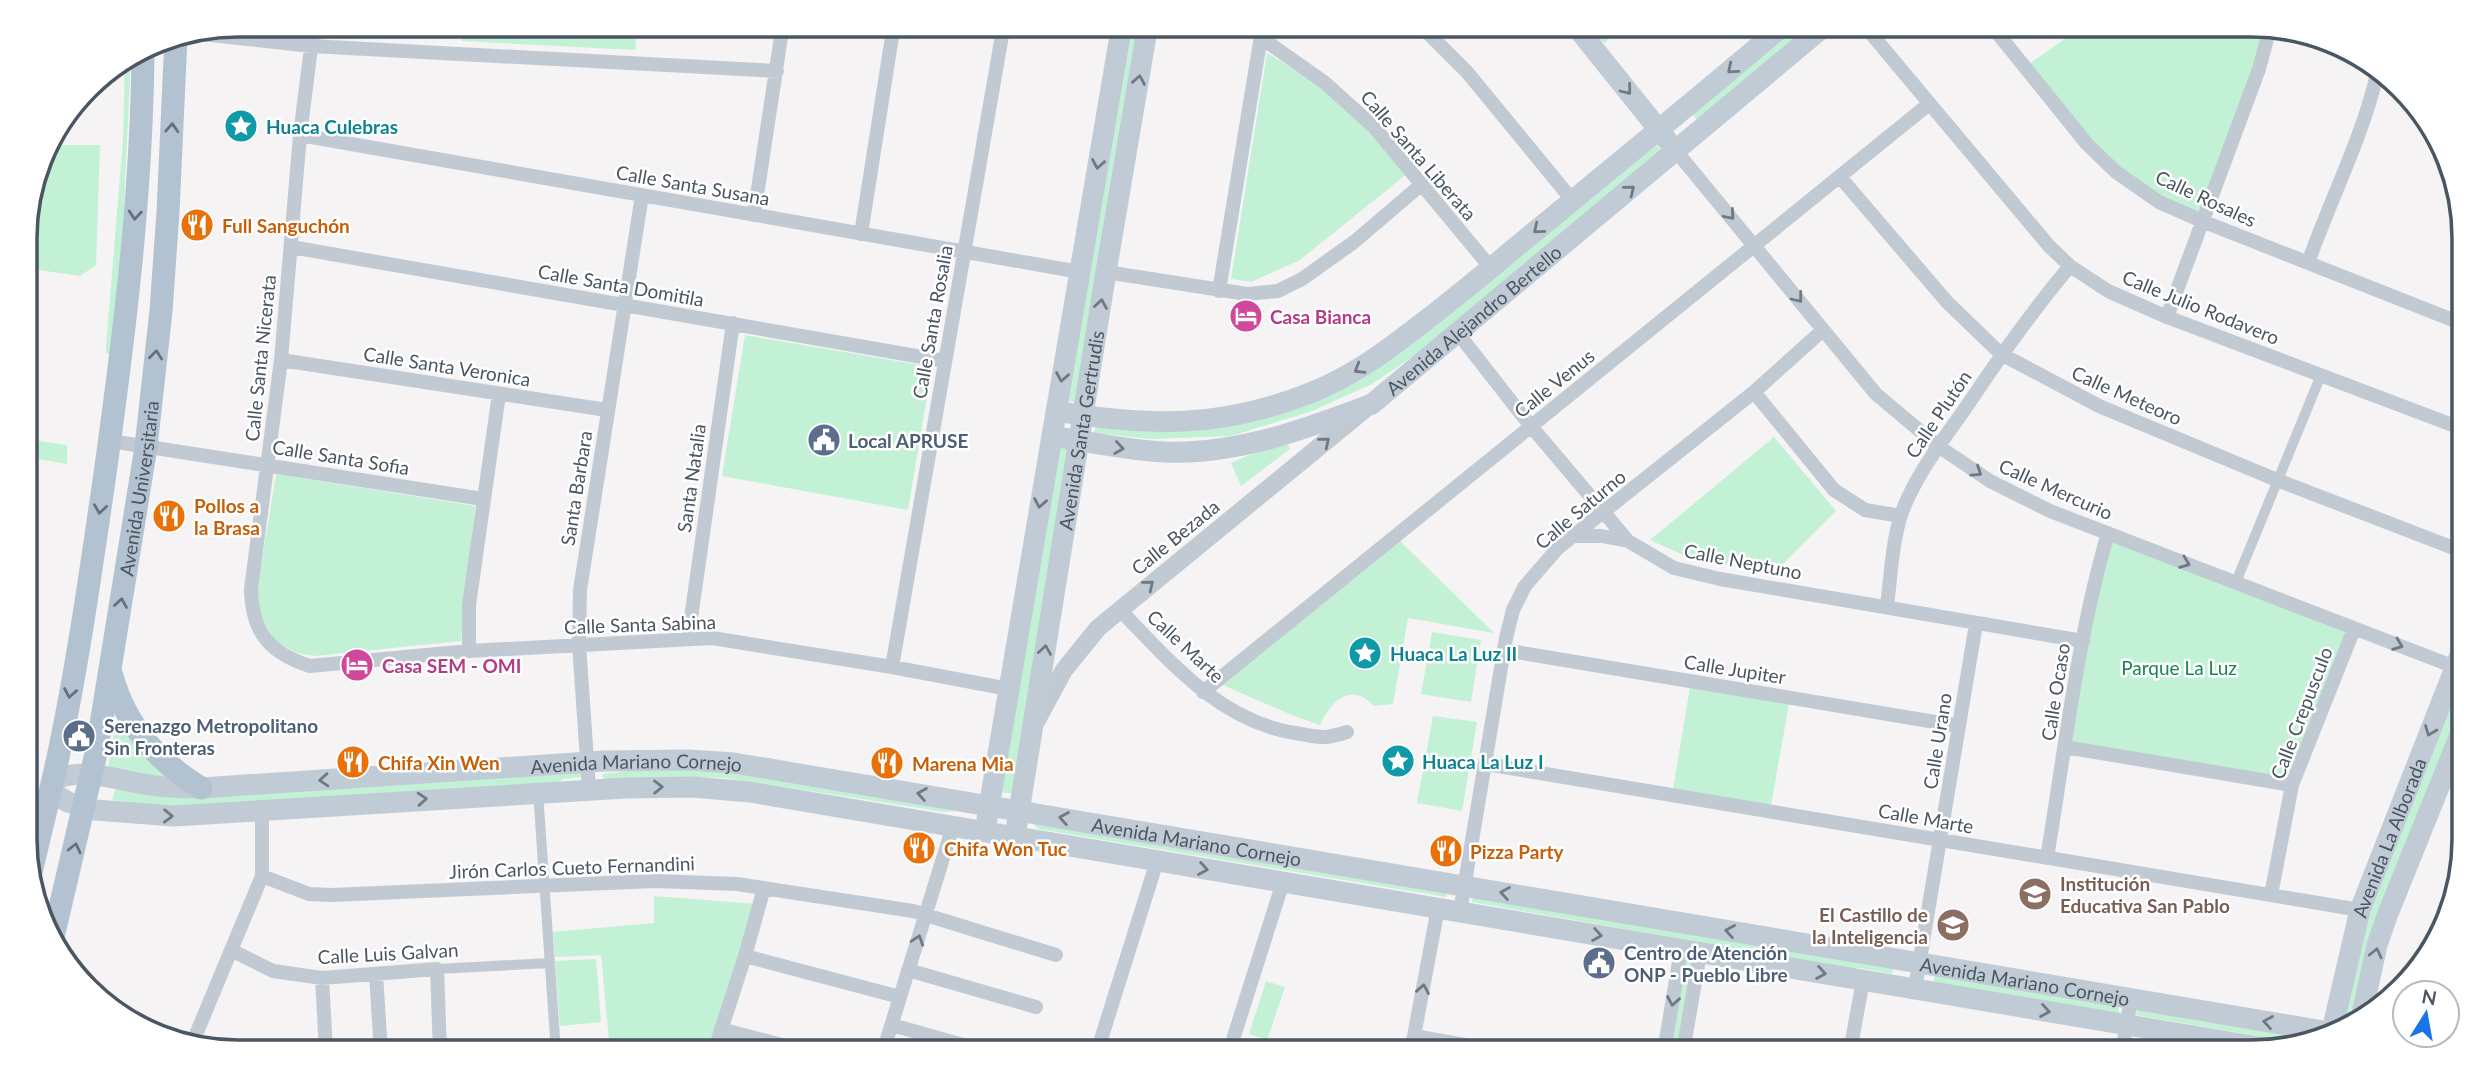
<svg xmlns="http://www.w3.org/2000/svg" width="2489" height="1077" font-family="Lato,sans-serif">
  <style>
    .green { fill: #c3f1d5 }
    .lines { fill: none; stroke-linecap: round; stroke-linejoin: round }
    .pedestrian { stroke: #c1cad2; stroke-width: 10 }
    .minor { stroke: #c1cad2; stroke-width: 14 }
    .tertiary { stroke: #c1cad2; stroke-width: 18 }
    .secondary { stroke: #c1cbd6; stroke-width: 21 }
    .primary { stroke: #b3c2d1; stroke-width: 23 }
    .oneway { stroke: #6e7984 }
    .oneway2 { stroke: #64717d }
    .oneway3 { stroke: #6e7983 }
    .labels { text-anchor: middle; dominant-baseline: central; stroke-width: 5; stroke-linejoin: round; paint-order: stroke }
    .culture-label { font-size: 19px; font-weight: bold; fill: #0d838f; stroke: #fff; text-anchor: start }
    .street-label { font-size: 19px; fill: #4a5661; stroke: #fff }
    .food-label { font-size: 19px; font-weight: bold; fill: #c56008; stroke: #fff; text-anchor: start }
    .hotel-label { font-size: 19px; font-weight: bold; fill: #b23c85; stroke: #fff; text-anchor: start }
    .service-label { font-size: 19px; font-weight: bold; fill: #4e5e75; stroke: #fff; text-anchor: start }
    .park-label { font-size: 19px; fill: #17864f; stroke: #fff }
    .education-label { font-size: 19px; font-weight: bold; fill: #785e54; stroke: #fff; text-anchor: start }
    .rim { fill: none; stroke: #4a5661; stroke-width: 3.5 }
  </style>
  <rect width="100%" height="100%" fill="#f5f3f3"/>
  <path class="green" d="M2252 24 2270 28 2202 221 2116 172 2025 67 2085 25Z
    M463 25H635L636 50 462 41Z
    M1131 25H1142L1077 403 1065 400Z
    M1588 25H1627L1604 43Z
    M1792 25H1811L1697 120 1688 109Z
    M1267 53 1322 87 1374 130 1408 173 1300 260 1251 282 1231 279Z
    M131 56 122 251 110 354 106 353V347L123 139 125 60Z
    M1649 141 1661 149 1415 355 1372 384 1312 411 1231 436 1151 439 1094 433 1097 423 1136 427 1344 386Z
    M46 145H100L96 265 80 276 25 268V223Z
    M745 335 932 367 908 510 722 476Z
    M1774 437 1836 511 1774 573 1690 558 1650 540Z
    M25 439 67 445V464L25 457Z
    M1286 439 1290 449 1241 486 1231 463Z
    M1062 445 1071 452 1014 794 1001 792 1054 447Z
    M276 474 475 506 461 641 315 656 297 653 275 641 262 619 256 597Z
    M2108 533 2354 629 2292 785 2065 747Z
    M1399 540 1494 633 1408 618 1393 704 1374 706C1351 681 1331 701 1320 725L1294 716 1218 683Z
    M1432 632 1481 640 1471 702 1421 694Z
    M2464 667V708L2381 918 2357 1021 2343 1020 2367 914Z
    M1691 681 1790 698 1770 811 1672 795Z
    M119 711 168 778 108 767Z
    M1433 716 1477 722 1462 811 1417 803Z
    M688 763 955 811 945 812 726 778 692 777 603 781V774Z
    M582 770 581 777 563 779 554 785 177 809 112 800 116 786Z
    M1036 819 1449 883 1446 897 1038 829 1035 826Z
    M1473 895 1895 959 1892 974 1859 968 1851 969 1472 902Z
    M654 896 756 904 709 1052H649L609 1041 601 955 555 957 553 932 654 923Z
    M596 959 601 1022 560 1026 555 961Z
    M1683 960 1690 961 1692 966 1678 1052H1663Z
    M1936 969 2119 999V1016L1933 984Z
    M1266 981 1285 987 1267 1040 1249 1034Z
    M2139 1002 2316 1032 2315 1042 2304 1044 2136 1015Z"/>
  <g class="lines">
    <path class="pedestrian" d="M2236 582 2321 375
      M538 792 555 1038
      M437 969 550 963"/>
    <path class="minor" d="M314 24 300 135 281 360 251 589C252 632 269 653 310 666L469 651 712 638 892 667 1009 689
      M1419 24 1467 72 1573 201
      M1863 24 2049 246 2070 266 2108 291 2167 317 2463 429
      M1990 24 2087 144 2116 172 2159 202 2202 221 2463 324
      M192 33 311 46 777 71
      M1260 37 1324 82 1374 127 1491 268
      M300 135 1080 272
      M1676 151 1876 394 1938 446 1990 481 2050 511 2455 667
      M1840 177 1947 302 2001 354 2099 406 2277 480 2464 552
      M754 215 783 24
      M861 234 894 24
      M291 247 945 361
      M2308 263C2330 200 2362 139 2377 74
      M1106 272 1247 294 1278 291 1302 279 1354 242 1422 184
      M1219 291 1263 24
      M2167 317 2259 69 2270 28
      M1457 332 1525 419 1628 541 1674 568 1720 579 2083 641
      M281 360 607 410
      M1754 392 1834 490 1865 510 1901 516
      M110 441 483 499
      M1573 536H1602L1628 541
      M1887 606C1891 575 1892 541 1902 512 1917 472 1945 438 1969 403 2001 355 2033 310 2070 266
      M1119 609C1170 661 1219 721 1295 733 1319 737 1323 740 1347 732
      M688 639 733 323
      M1504 650 1959 726
      M469 651V605L499 394
      M892 667 1004 24
      M1203 692 1929 104
      M2065 747 2292 785
      M1486 764 2360 910
      M589 789 579 644 580 590 642 195
      M2047 858C2065 750 2077 639 2108 533
      M262 876 309 894 331 895 655 881 737 884 913 911 1056 955
      M2271 895 2292 785 2354 629
      M1460 912 1506 638 1513 610 1525 586 1558 548 1754 392 1823 330
      M233 951 273 971 322 978 437 969 440 1052
      M745 956 900 997
      M908 970 1036 1007
      M376 974 381 1052
      M322 978 326 1051
      M1915 989 1976 624
      M892 1025 988 1052
      M721 1029 808 1052
      M1414 1036 1504 1052
      M192 1044 262 876V810
      M714 1052 745 956 764 888
      M883 1052 953 826
      M1097 1052 1157 861
      M1229 1052 1283 882
      M1411 1052 1438 908
      M1664 1052 1681 950
      M1683 1052 1700 953
      M1850 1052 1863 980
      M2122 1052 2131 999"/>
    <path class="tertiary" d="M1037 720 1064 670 1098 628 1364 410"/>
    <g class="secondary">
      <path d="M1574 24 1667 140"/>
      <path d="M1056 411C1148 427 1222 428 1310 393 1357 375 1395 344 1434 314 1462 292 1489 270 1516 247 1606 173 1696 100 1785 24"/>
      <path id="s1" d="M1052 436C1089 442 1126 450 1164 452 1236 455 1306 429 1372 404L1827 24"/>
      <path id="s2" d="M53 780C83 766 119 781 151 785 168 788 184 788 201 788L604 761 688 760 734 763 2335 1033"/>
      <path d="M50 791 68 802 95 810 174 816 626 788 692 787 750 792 2276 1050"/>
      <path d="M987 819 1122 24"/>
      <path id="s3" d="M1017 824 1106 272 1148 24"/>
      <path d="M2361 1019 2377 945 2387 916 2464 725"/>
      <path id="s4" d="M2331 1035 2360 910 2464 645"/>
    </g>
    <g class="primary">
      <path d="M112 676C126 726 157 761 201 788"/>
      <path d="M30 877C40 832 52 788 61 743 79 656 91 569 104 481 124 338 142 194 143 49"/>
      <path id="s5" d="M54 933 97 749 146 447 161 311 168 212 176 37"/>
    </g>
  </g>
  <defs><path id="oneway-chevron" d="M-2-3.5L2.5 0L-2 3.5" fill="none" stroke-width="1.6" stroke-linecap="round" stroke-linejoin="round" transform="scale(1.75)"/></defs>
  <g class="oneway">
    <use href="#oneway-chevron" transform="translate(1732 69) rotate(140)"/>
    <use href="#oneway-chevron" transform="translate(1139 80) rotate(-80)"/>
    <use href="#oneway-chevron" transform="translate(1627 90) rotate(52)"/>
    <use href="#oneway-chevron" transform="translate(1098 164) rotate(100)"/>
    <use href="#oneway-chevron" transform="translate(1630 190) rotate(-39)"/>
    <use href="#oneway-chevron" transform="translate(1538 229) rotate(140)"/>
    <use href="#oneway-chevron" transform="translate(1101 304) rotate(-81)"/>
    <use href="#oneway-chevron" transform="translate(1359 369) rotate(149)"/>
    <use href="#oneway-chevron" transform="translate(1062 377) rotate(100)"/>
    <use href="#oneway-chevron" transform="translate(1119 448) rotate(8)"/>
    <use href="#oneway-chevron" transform="translate(1040 503) rotate(100)"/>
    <use href="#oneway-chevron" transform="translate(1045 650) rotate(-81)"/>
    <use href="#oneway-chevron" transform="translate(2430 731) rotate(111)"/>
    <use href="#oneway-chevron" transform="translate(324 780) rotate(176)"/>
    <use href="#oneway-chevron" transform="translate(658 787) rotate(-1)"/>
    <use href="#oneway-chevron" transform="translate(922 794) rotate(-171)"/>
    <use href="#oneway-chevron" transform="translate(422 799) rotate(-4)"/>
    <use href="#oneway-chevron" transform="translate(168 816) rotate(1)"/>
    <use href="#oneway-chevron" transform="translate(1064 818) rotate(-170)"/>
    <use href="#oneway-chevron" transform="translate(1203 869) rotate(10)"/>
    <use href="#oneway-chevron" transform="translate(1505 893) rotate(-170)"/>
    <use href="#oneway-chevron" transform="translate(1730 931) rotate(-170)"/>
    <use href="#oneway-chevron" transform="translate(1597 935) rotate(10)"/>
    <use href="#oneway-chevron" transform="translate(2376 953) rotate(-77)"/>
    <use href="#oneway-chevron" transform="translate(1821 973) rotate(10)"/>
    <use href="#oneway-chevron" transform="translate(2045 1011) rotate(9)"/>
    <use href="#oneway-chevron" transform="translate(2268 1022) rotate(-170)"/>
  </g>
  <g class="oneway2">
    <use href="#oneway-chevron" transform="translate(172 128) rotate(-87)"/>
    <use href="#oneway-chevron" transform="translate(135 215) rotate(95)"/>
    <use href="#oneway-chevron" transform="translate(156 355) rotate(-84)"/>
    <use href="#oneway-chevron" transform="translate(100 509) rotate(98)"/>
    <use href="#oneway-chevron" transform="translate(121 603) rotate(-81)"/>
    <use href="#oneway-chevron" transform="translate(70 693) rotate(100)"/>
    <use href="#oneway-chevron" transform="translate(75 848) rotate(-77)"/>
  </g>
  <g class="oneway3">
    <use href="#oneway-chevron" transform="translate(1730 215) rotate(49)"/>
    <use href="#oneway-chevron" transform="translate(1798 298) rotate(52)"/>
    <use href="#oneway-chevron" transform="translate(1325 442) rotate(-39)"/>
    <use href="#oneway-chevron" transform="translate(1977 472) rotate(34)"/>
    <use href="#oneway-chevron" transform="translate(2185 563) rotate(21)"/>
    <use href="#oneway-chevron" transform="translate(1149 585) rotate(-39)"/>
    <use href="#oneway-chevron" transform="translate(2398 645) rotate(21)"/>
    <use href="#oneway-chevron" transform="translate(918 940) rotate(-72)"/>
    <use href="#oneway-chevron" transform="translate(1423 989) rotate(-80)"/>
    <use href="#oneway-chevron" transform="translate(1673 1001) rotate(100)"/>
  </g>
  <defs>
    <symbol id="sight-disc" viewBox="-11 -11 22 22"><circle r="9.5" fill="#0f9aa8" stroke="#fff"/><path d="M0-6L1.8-2.2L6-1.7L2.9 1.2L3.7 5.4L0 3.3L-3.7 5.4L-2.9 1.2L-6-1.7L-1.8-2.2Z" fill="#fff"/></symbol>
    <symbol id="restaurant-disc" viewBox="-11 -11 22 22"><circle r="9.5" fill="#e8710a" stroke="#fff"/><path d="M-5-6h1v4h1v-4h1v4h1v-4h1v5L-1.5 .5V6h-2V.5L-5-1ZM5-6V6H3V1.5H1.5Q1.5-4 5-6Z" fill="#fff"/></symbol>
    <symbol id="hotel-disc" viewBox="-11 -11 22 22"><circle r="9.5" fill="#d1479c" stroke="#fff"/><path d="M-6-4.5h1.5V1H6V5H4.5V3h-9V5H-6ZM-4 0a1.8 1.8 0 1 1 3.6 0ZM.5 0V-2.5h3Q6-2.5 6 0Z" fill="#fff"/></symbol>
    <symbol id="civic-disc" viewBox="-11 -11 22 22"><circle r="9.5" fill="#5c6f8a" stroke="#fff"/><path d="M-.6-6.5H3V-4.5H.6V-3L4-1V1h2V6H-6V1h2V-1L-.6-3ZM-1.2 2.5V6h2.4V2.5Z" fill="#fff"/></symbol>
    <symbol id="school-disc" viewBox="-11 -11 22 22"><circle r="9.5" fill="#8d6e63" stroke="#fff"/><path d="M0-5L7-2L0 1L-7-2ZM-4 1L0 2.5L4 1V4Q0 6-4 4Z" fill="#fff"/></symbol>
  </defs>
  <g fill-rule="evenodd">
    <use href="#sight-disc" x="222" y="107" width="38" height="38"/>
    <use href="#restaurant-disc" x="178" y="206" width="38" height="38"/>
    <use href="#hotel-disc" x="1227" y="297" width="38" height="38"/>
    <use href="#civic-disc" x="805" y="421" width="38" height="38"/>
    <use href="#restaurant-disc" x="150" y="497" width="38" height="38"/>
    <use href="#sight-disc" x="1346" y="634" width="38" height="38"/>
    <use href="#hotel-disc" x="338" y="646" width="38" height="38"/>
    <use href="#civic-disc" x="60" y="717" width="38" height="38"/>
    <use href="#sight-disc" x="1379" y="742" width="38" height="38"/>
    <use href="#restaurant-disc" x="334" y="743" width="38" height="38"/>
    <use href="#restaurant-disc" x="868" y="744" width="38" height="38"/>
    <use href="#restaurant-disc" x="900" y="829" width="38" height="38"/>
    <use href="#restaurant-disc" x="1427" y="832" width="38" height="38"/>
    <use href="#school-disc" x="2016" y="875" width="38" height="38"/>
    <use href="#school-disc" x="1934" y="906" width="38" height="38"/>
    <use href="#civic-disc" x="1580" y="944" width="38" height="38"/>
  </g>
  <g class="labels">
    <g class="culture-label">
      <text x="266" y="126">Huaca Culebras</text>
      <text x="1390" y="653">Huaca La Luz II</text>
      <text x="1422" y="761">Huaca La Luz I</text>
    </g>
    <g class="street-label">
      <text transform="translate(1419 155) rotate(49)">Calle Santa Liberata</text>
      <text transform="translate(693 185) rotate(10)">Calle Santa Susana</text>
      <text transform="translate(2206 198) rotate(25)">Calle Rosales</text>
      <text transform="translate(621 285) rotate(10)">Calle Santa Domitila</text>
      <text transform="translate(2201 307) rotate(22)">Calle Julio Rodavero</text>
      <text stroke="none"><textPath href="#s1" startOffset="460">Avenida Alejandro Bertello</textPath></text>
      <text transform="translate(932 322) rotate(-80)">Calle Santa Rosalia</text>
      <text transform="translate(260 358) rotate(-84)">Calle Santa Nicerata</text>
      <text transform="translate(447 366) rotate(9)">Calle Santa Veronica</text>
      <text transform="translate(1554 383) rotate(-39)">Calle Venus</text>
      <text transform="translate(2127 395) rotate(24)">Calle Meteoro</text>
      <text transform="translate(1938 414) rotate(-56)">Calle Plutón</text>
      <text stroke="none"><textPath href="#s3" startOffset="399">Avenida Santa Gertrudis</textPath></text>
      <text transform="translate(341 457) rotate(9)">Calle Santa Sofia</text>
      <text transform="translate(691 478) rotate(-82)">Santa Natalia</text>
      <text stroke="none"><textPath href="#s5" startOffset="453">Avenida Universitaria</textPath></text>
      <text transform="translate(576 488) rotate(-81)">Santa Barbara</text>
      <text transform="translate(2056 489) rotate(24)">Calle Mercurio</text>
      <text transform="translate(1580 509) rotate(-40)">Calle Saturno</text>
      <text transform="translate(1175 537) rotate(-39)">Calle Bezada</text>
      <text transform="translate(1743 561) rotate(11)">Calle Neptuno</text>
      <text transform="translate(640 624) rotate(-2)">Calle Santa Sabina</text>
      <text transform="translate(1186 646) rotate(43)">Calle Marte</text>
      <text transform="translate(1735 669) rotate(9)">Calle Jupiter</text>
      <text transform="translate(2055 692) rotate(-81)">Calle Ocaso</text>
      <text transform="translate(2301 713) rotate(-69)">Calle Crepusculo</text>
      <text transform="translate(1937 741) rotate(-81)">Calle Urano</text>
      <text stroke="none"><textPath href="#s2" startOffset="586">Avenida Mariano Cornejo</textPath></text>
      <text transform="translate(1926 818) rotate(10)">Calle Marte</text>
      <text stroke="none"><textPath href="#s4" startOffset="206">Avenida La Alborada</textPath></text>
      <text stroke="none"><textPath href="#s2" startOffset="1153">Avenida Mariano Cornejo</textPath></text>
      <text transform="translate(572 867) rotate(-2)">Jirón Carlos Cueto Fernandini</text>
      <text transform="translate(388 953) rotate(-3)">Calle Luis Galvan</text>
      <text stroke="none"><textPath href="#s2" startOffset="1993">Avenida Mariano Cornejo</textPath></text>
    </g>
    <g class="food-label">
      <text x="222" y="225">Full Sanguchón</text>
      <text x="194" y="505">Pollos a<tspan x="194" dy="22">la Brasa</tspan></text>
      <text x="378" y="762">Chifa Xin Wen</text>
      <text x="912" y="763">Marena Mia</text>
      <text x="944" y="848">Chifa Won Tuc</text>
      <text x="1470" y="851">Pizza Party</text>
    </g>
    <g class="hotel-label">
      <text x="1270" y="316">Casa Bianca</text>
      <text x="382" y="665">Casa SEM - OMI</text>
    </g>
    <g class="service-label">
      <text x="848" y="440">Local APRUSE</text>
      <text x="104" y="725">Serenazgo Metropolitano<tspan x="104" dy="22">Sin Fronteras</tspan></text>
      <text x="1624" y="952">Centro de Atención<tspan x="1624" dy="22">ONP - Pueblo Libre</tspan></text>
    </g>
    <g class="park-label">
      <text x="2179" y="667">Parque La Luz</text>
    </g>
    <g class="education-label">
      <text x="2060" y="883">Institución<tspan x="2060" dy="22">Educativa San Pablo</tspan></text>
      <text x="1928" y="914" text-anchor="end">El Castillo de<tspan x="1928" dy="22">la Inteligencia</tspan></text>
    </g>
  </g>
  <path d="M0 0H2489V1077H0ZM238 37H2251A201 201 0 0 1 2452 238V839A201 201 0 0 1 2251 1040H238A201 201 0 0 1 37 839V238A201 201 0 0 1 238 37Z" fill="#fff" fill-rule="evenodd"/>
  <path class="rim" d="M238 37H2251A201 201 0 0 1 2452 238V839A201 201 0 0 1 2251 1040H238A201 201 0 0 1 37 839V238A201 201 0 0 1 238 37Z"/>
  <g transform="translate(2426 1014) rotate(11)"><circle r="33" fill="#ffffff" stroke="#b7bbc0" stroke-width="2"/>
  <path d="M0-5L12 26L0 18L-12 26Z" fill="#1a73e8"/>
  <text y="-10" font-size="19" font-weight="bold" text-anchor="middle" fill="#4a5661">N</text>
  </g>
</svg>
